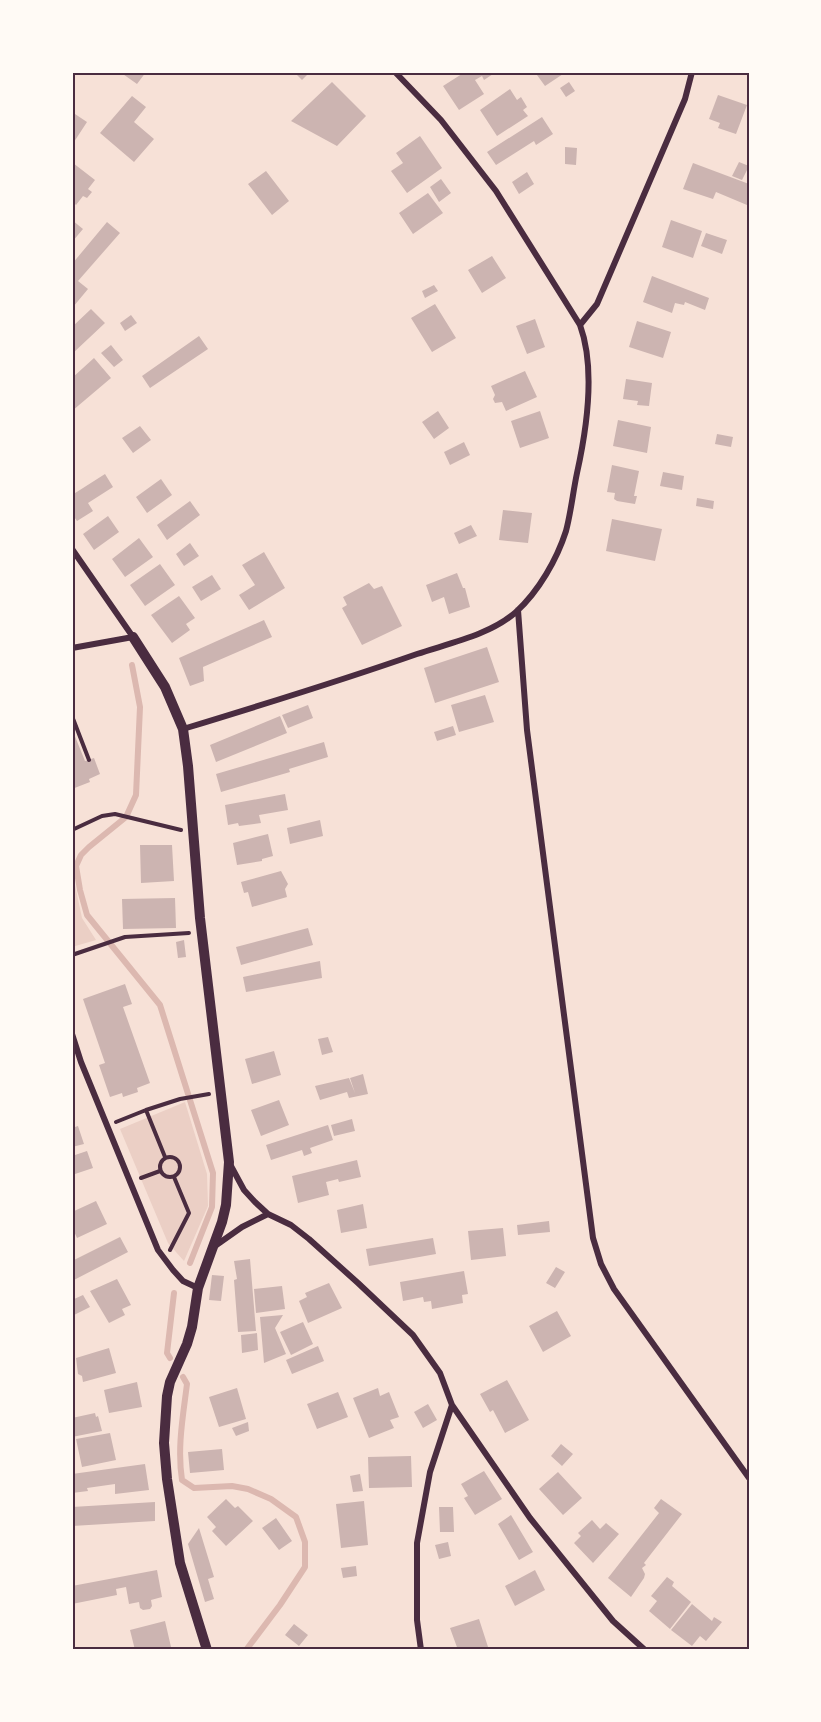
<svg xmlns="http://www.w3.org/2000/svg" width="821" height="1722" font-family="'Libre Baskerville',serif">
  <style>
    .green { fill: #ebcfc5 }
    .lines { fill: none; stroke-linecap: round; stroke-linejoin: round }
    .stream { stroke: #dcb8b0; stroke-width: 6 }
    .building { fill: #ccb4b1 }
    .path { stroke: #4a2c40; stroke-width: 4 }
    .minor { stroke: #4a2c40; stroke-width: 6 }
    .tertiary { stroke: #4a2c40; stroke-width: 10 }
    .neatline { fill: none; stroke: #4a2c40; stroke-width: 2 }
  </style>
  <rect width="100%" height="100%" fill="#f7e1d7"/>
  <path class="green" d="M72 871 82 918 96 940 72 947Z
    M185 1102 207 1174 208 1206 184 1261 168 1243 120 1129Z"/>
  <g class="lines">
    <path class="stream" d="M132 665 140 707 136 795 126 817 89 847 81 855 76 866 80 890 87 915 160 1005 213 1173 212 1207 190 1263
      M170 1358 167 1353 174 1293
      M183 1377 187 1384C183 1416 177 1448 182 1480L194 1488 232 1486 248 1489 271 1499 296 1517 305 1542V1567L280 1605 246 1650"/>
  </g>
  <path class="building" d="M120 72H146L137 84Z
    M294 72H310L302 80Z
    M465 72H496L484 80 482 76 475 80 484 94 459 110 443 86Z
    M540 72H561L563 74 545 86 537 75Z
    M332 82 366 116 337 146 291 121Z
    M569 82 575 91 566 97 560 88Z
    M510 89 517 100 521 97 527 107 523 110 528 116 497 136 480 110Z
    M718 95 747 105 736 134 718 128 720 123 709 119Z
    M132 96 146 107 134 122 154 139 134 162 100 133Z
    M72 112 87 122 72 145Z
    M542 117 553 134 536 145 534 141 496 165 487 152Z
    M420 136 442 168 407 193 391 171 403 163 396 153Z
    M565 147 577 148 576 165 565 164Z
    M739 162 749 166 742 180 732 176Z
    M73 163 95 180 88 189 92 192 87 198 83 196 76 205 72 201Z
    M693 163 749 184 747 205 716 192 713 199 683 189Z
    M266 171 289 201 272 215 248 184Z
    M527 172 534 184 519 194 512 182Z
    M441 179 451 193 439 202 430 187Z
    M428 193 443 213 413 234 399 213Z
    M72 220 83 229 72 242Z
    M671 220 702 231 693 258 662 247Z
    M107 222 120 233 78 281 88 289 73 307 72 264Z
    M706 233 727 240 722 254 701 246Z
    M492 256 506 278 482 293 468 270Z
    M652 276 709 298 705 310 685 302 684 305 675 303 672 313 643 302Z
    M434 285 438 291 425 298 422 291Z
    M435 304 456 338 432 352 411 318Z
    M91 309 105 323 72 354V327Z
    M131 315 137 323 125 331 120 323Z
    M535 319 545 347 527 354 516 326Z
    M637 321 671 332 663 358 629 347Z
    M199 336 208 349 150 388 142 376Z
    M111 345 123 360 114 367 101 353Z
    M94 358 111 378 72 411V378Z
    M525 371 537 397 506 411 502 402 495 403 493 399 495 395 491 386Z
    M626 379 652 383 649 406 637 405 638 401 623 399Z
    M438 411 449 428 434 439 422 422Z
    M540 411 549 438 520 448 511 421Z
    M618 420 651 427 647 453 613 446Z
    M140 426 151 440 133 453 122 438Z
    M717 434 733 437 731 447 715 444Z
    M464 442 470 455 450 465 444 452Z
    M612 465 639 471 634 496H637L635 504 617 501 614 499 615 493 607 492Z
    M663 472 684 476 682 490 660 486Z
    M105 474 113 487 88 503 93 511 77 521 72 514V495Z
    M161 479 172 495 147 513 136 497Z
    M697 498 714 501 713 509 696 506Z
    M190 501 200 515 167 540 157 525Z
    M503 510 532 513 528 543 499 540Z
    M108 516 119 532 94 550 83 534Z
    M612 519 662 529 655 561 606 551Z
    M471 525 477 536 459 544 454 533Z
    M139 538 153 557 125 577 112 559Z
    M190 543 199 556 184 566 176 554Z
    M264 552 285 588 249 610 239 595 255 585 242 565Z
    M160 564 175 585 145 606 130 585Z
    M457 573 463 588H465L470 607 449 614 444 597 432 602 426 585Z
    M212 575 221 589 201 601 192 587Z
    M369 583 374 589 382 586 402 626 362 645 342 608 347 605 343 597Z
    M179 596 195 618 186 624 190 630 172 643 151 615Z
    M264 620 272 637 203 667 204 681 190 686 179 658Z
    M487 647 499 682 435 703 424 668Z
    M485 695 494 722 459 732 451 705Z
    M308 705 313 718 288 728 282 715Z
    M280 716 287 733 216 762 210 745Z
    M453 726 456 735 437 741 434 732Z
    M72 729 85 761 94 758 100 774 89 779 90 782 72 789Z
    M324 742 328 757 289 769 290 772 221 792 216 774Z
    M285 794 288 810 259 815 261 823 239 826 238 823 228 825 225 805Z
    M320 820 323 836 290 844 287 828Z
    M268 834 273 856 262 859V861L237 865 233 843Z
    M140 845H172L174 881 141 883Z
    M281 871 288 884 285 889 287 897 252 907 248 892 244 893 241 882Z
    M175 898 176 928 123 929 122 899Z
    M308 928 313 945 241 965 236 947Z
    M184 940 186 957 178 958 176 942Z
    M320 961 322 978 246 992 243 977Z
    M125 984 132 1004 123 1007 150 1083 137 1088 138 1092 123 1097 122 1093 110 1097 99 1065 105 1063 83 999Z
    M328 1037 333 1052 322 1055 318 1039Z
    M274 1051 281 1075 252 1084 245 1059Z
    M363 1074 368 1094 349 1098 347 1092 320 1100 315 1086 349 1078 355 1093 350 1078Z
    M279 1100 289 1125 261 1136 251 1110Z
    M352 1119 355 1131 334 1136 331 1125Z
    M328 1125 333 1140 310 1148 312 1153 304 1156 302 1150 271 1160 266 1145Z
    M78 1126 84 1144 72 1147V1128Z
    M87 1151 93 1168 72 1175V1156Z
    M357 1160 361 1177 339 1182 338 1179 326 1182 329 1195 298 1203 292 1176Z
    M96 1201 107 1224 77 1238 72 1227V1212Z
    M363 1204 367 1228 341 1233 337 1210Z
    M549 1221 550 1232 518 1235 517 1225Z
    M503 1228 506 1256 471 1260 468 1231Z
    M120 1237 128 1252 72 1281V1261Z
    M433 1238 436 1254 369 1266 366 1249Z
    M250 1259 256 1331 238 1332 234 1280 237 1279 234 1261Z
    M556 1267 565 1272 555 1288 546 1283Z
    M464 1271 468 1294 462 1295 463 1303 432 1309 431 1301 424 1302 423 1297 403 1301 400 1282Z
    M212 1275 224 1276 221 1301 209 1300Z
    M117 1279 131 1305 122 1309 125 1315 109 1323 90 1291Z
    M329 1283 342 1308 308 1323 299 1301 307 1297 305 1293Z
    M282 1286 285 1309 256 1313 254 1289Z
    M83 1295 90 1307 72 1316V1300Z
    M557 1311 571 1336 543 1352 529 1326Z
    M283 1315 275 1328 286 1354 264 1363 260 1317Z
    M303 1322 313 1344 291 1355 280 1332Z
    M257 1333 258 1350 242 1353 241 1335Z
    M318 1346 324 1361 292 1374 286 1360Z
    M109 1348 116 1373 83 1382 82 1376 78 1374 76 1358Z
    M507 1380 529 1420 505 1433 493 1410 490 1412 480 1394Z
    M137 1382 142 1407 109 1413 104 1390Z
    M237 1388 246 1419 219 1427 209 1397Z
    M378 1388 380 1396 389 1392 399 1417 390 1420 394 1428 369 1438 353 1398Z
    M338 1392 348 1417 317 1429 307 1404Z
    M428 1404 437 1420 423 1428 414 1412Z
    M95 1413 96 1417 98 1416 102 1431 72 1437V1418Z
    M248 1422 249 1431 236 1436 232 1428Z
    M110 1433 116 1460 82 1467 76 1439Z
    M561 1444 573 1454 562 1466 551 1456Z
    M222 1449 224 1470 190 1473 188 1452Z
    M411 1456 412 1487 369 1488 368 1457Z
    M145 1464 149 1490 115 1494V1484L87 1488 88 1491 72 1493V1474Z
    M484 1471 502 1499 475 1515 464 1498 468 1496 461 1484Z
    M558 1472 582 1498 563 1515 539 1489Z
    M360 1474 363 1491 353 1492 350 1476Z
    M226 1499 235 1508 238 1506 253 1521 226 1546 212 1531 216 1527 207 1517Z
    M661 1499 682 1514 644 1563 646 1565 642 1568 645 1574 644 1578 631 1597 608 1578 659 1513 654 1508Z
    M364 1501 368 1545 341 1548 336 1504Z
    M155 1502V1521L72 1526V1507Z
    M439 1507H453L454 1532H440Z
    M511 1515 533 1552 519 1560 498 1524Z
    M276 1518 292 1541 279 1550 262 1528Z
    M592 1520 600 1529 606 1523 619 1534 593 1563 574 1543 581 1536 578 1533Z
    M199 1528 214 1577 208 1579 214 1599 205 1602 188 1544Z
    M448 1542 451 1556 439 1559 435 1545Z
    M356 1566 357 1576 343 1578 341 1568Z
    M157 1570 162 1597 151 1600 152 1606 150 1609 143 1610 140 1608 139 1602 129 1604 126 1587 116 1589 117 1595 72 1604V1586Z
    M535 1570 545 1590 515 1606 505 1586Z
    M667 1577 674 1582 672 1586 691 1602 670 1629 649 1611 657 1601 651 1596Z
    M692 1604 712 1621 714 1617 722 1622 706 1641 700 1636 692 1646 671 1630Z
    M479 1619 489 1650H458L450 1628Z
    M165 1621 171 1647 161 1650H135L130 1630Z
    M294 1624 308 1635 299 1646 285 1635Z"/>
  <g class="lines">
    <path class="path" d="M72 716 89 760
      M72 830 102 816 115 814 181 830
      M72 955 125 937 189 933
      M146 1110 180 1099 209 1094
      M116 1122 146 1110 165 1157
      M160 1167a10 10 0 1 1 20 0a10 10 0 1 1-20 0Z
      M141 1178 160 1171
      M170 1250 189 1213 174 1177"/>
    <path class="minor" d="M580 325 597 304 685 99 692 72
      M72 549 133 637 72 648
      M518 610 527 730 593 1238 601 1264 614 1289 749 1478
      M183 729C262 705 340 681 417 654 450 643 490 635 516 612 539 591 557 559 566 531 571 512 573 492 577 473 587 428 596 369 580 325L496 191 441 120 395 72
      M72 1034 81 1062 158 1250 173 1270 183 1281 198 1288
      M231 1166 244 1190 255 1202 268 1214 291 1225 309 1239 358 1283 413 1335 440 1373 452 1405 430 1472 417 1543V1620L421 1650
      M215 1246 242 1227 268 1214
      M452 1405 530 1518 613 1621 645 1650"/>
    <path class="tertiary" d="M133 637 165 687 183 729 188 766 200 918 229 1162 226 1205 222 1222 198 1288 192 1327 187 1344 170 1382 167 1396 164 1443 167 1479 180 1563 207 1650"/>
  </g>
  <rect width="821" height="1722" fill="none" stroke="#fffaf5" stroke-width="147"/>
  <rect x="74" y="74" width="674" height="1574" class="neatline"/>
</svg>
